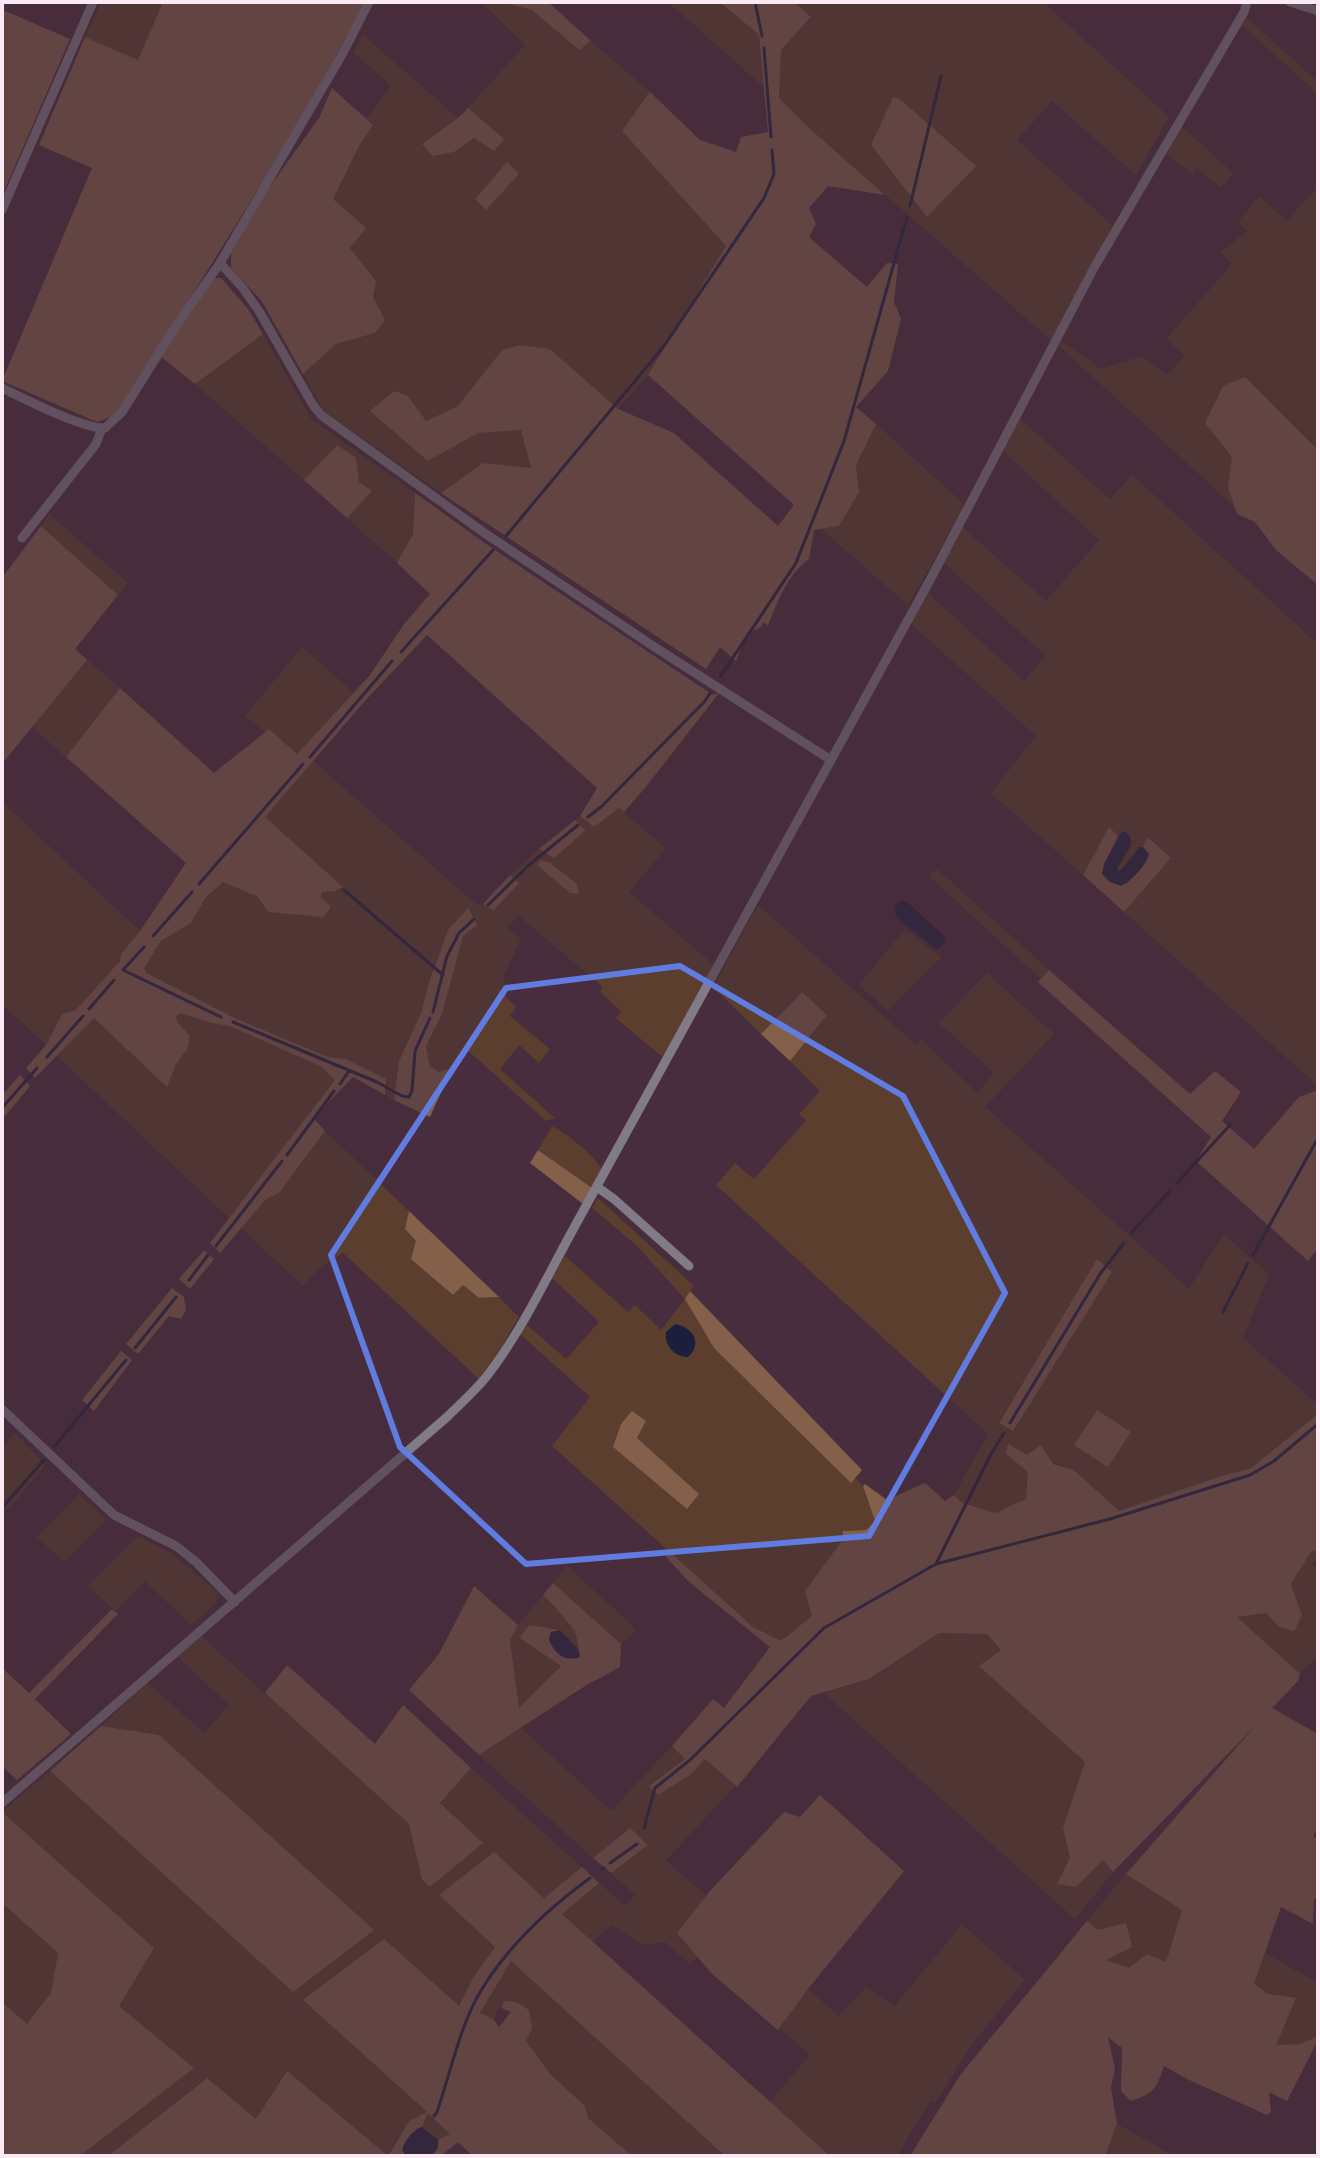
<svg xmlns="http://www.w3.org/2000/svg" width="1320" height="2158" font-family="Raleway,sans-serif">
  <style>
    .green { fill: #5b3e2d; fill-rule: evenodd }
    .forest { fill: #84604b }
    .water { fill: #191f3c }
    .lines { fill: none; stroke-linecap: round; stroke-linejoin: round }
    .stream { stroke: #191f3c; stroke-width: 3 }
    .minor { stroke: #817a87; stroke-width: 9 }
    .marked { fill: none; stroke: #607ce0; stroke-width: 6; stroke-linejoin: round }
  </style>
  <rect width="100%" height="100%" fill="#472d3d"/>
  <path class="green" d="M101 2H163L138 60 85 37Z
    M481 2H501L532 10 578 50 591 41 650 92 622 131 726 246 648 375 618 409 550 349 520 345 502 350 458 406 426 421 408 396 428 461 478 433 521 429 531 469 483 463 441 493 324 411 303 374 336 344 375 333 373 297 376 281 350 248 365 228 333 199 359 146 372 125 366 119 391 86 353 52 363 35 458 118 422 144 432 156 454 152 474 138 504 139 468 108 525 45ZM506 163 519 174 486 209 475 199Z
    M668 2H720L759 35 764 87Z
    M794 2H1043L1169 117 1136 175 1052 101 1017 140 1113 226 1051 340 808 127 779 98 781 50 811 18Z
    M1246 17 1318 82V94L1244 27 1240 28Z
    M1181 126 1233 173 1221 188 1197 168 1192 174 1166 153Z
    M1318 186V450L1245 378 1205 423 1233 457 1228 488 1234 506 1059 346 1062 341 1101 369 1142 356 1168 375 1184 355 1166 339 1232 264 1220 252 1248 231 1238 222 1259 196 1287 221Z
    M263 334 312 420 415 493 413 534 397 563 347 518 372 491 359 482 337 445 304 480 195 384Z
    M1019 418 1110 499 1132 475 1318 644V1086L1124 912 1171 858 1149 837 1143 847H1140L1121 870 1118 871 1117 868 1131 845 1123 831 1118 836 1109 828 1083 875 991 793 1036 736 910 623 927 592 1024 681 1046 656 943 562 962 527 1046 601 1099 540 1002 450Z
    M876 424 965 505 908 605 821 529 839 526 859 492 856 465Z
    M49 514 128 583 118 595 41 526Z
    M302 647 353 692 297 755 269 729 265 732 245 716Z
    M87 660 120 688 66 757 31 726Z
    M313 761 476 904H483L494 910 519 883 510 875 539 849 554 858 586 829 575 820 580 816 594 827 619 808 666 848 629 892 714 965 665 1056 660 1055 616 1018 621 1011 600 992 603 987 518 915 506 927 521 939 504 976 506 997 516 1007 510 1016 550 1049 539 1063 519 1045 500 1069 555 1118 546 1121 463 1046 452 1068 438 1072 429 1067 426 1046 442 1014 469 908 448 930 427 988 422 1011 399 1061 394 1100 385 1095 386 1079 347 1059 328 1057 239 1020 146 973 144 968 161 941 191 923 206 897 223 882 258 897 331 908 321 897 322 891 342 886 265 817Z
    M2 802 140 931 121 954 120 961 76 1010 61 1015 46 1045 2 1004Z
    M938 870 1049 970 1041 979 931 878V873Z
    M758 905 916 1045 922 1040 977 1093 994 1073 939 1023 987 973 1054 1034 985 1107 1189 1289 1224 1234 1269 1275 1243 1338 1318 1405V1414L1251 1468 1219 1477 1119 1511 1074 1470 1027 1455 1006 1454 1029 1472 1026 1499 995 1513 962 1503 954 1495 988 1434 716 1185 735 1163 754 1179 806 1120 799 1114 820 1091 790 1061 827 1015 801 992 761 1034 713 987ZM1097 1260 1111 1272 1013 1431 999 1422Z
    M905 929 941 957 888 1011 859 985Z
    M181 1012 211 1023 230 1026 322 1067 336 1080 229 1218 57 1056 93 1018 175 1066 188 1048 190 1036 177 1023 176 1016Z
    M552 1126C570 1136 590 1152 602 1169L592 1188 538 1150Z
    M325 1131 409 1211 406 1229 416 1241 453 1295 463 1285 479 1298 499 1297 519 1317 495 1357 479 1379 343 1253 321 1267 303 1286 241 1228 266 1198 279 1193Z
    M598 1198 694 1286 685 1299 851 1482 855 1478 863 1486 875 1521 866 1530 843 1531 841 1542 805 1591 813 1616 781 1641 753 1627 552 1446 590 1397 520 1334 526 1324 566 1359 599 1322 552 1278 565 1256 628 1312 635 1305 661 1330 685 1299 636 1245 592 1208ZM646 1421 637 1438 698 1494 687 1508 613 1447Z
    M15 1433 45 1465 8 1510 2 1504V1447Z
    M79 1494 106 1520 64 1562 37 1537Z
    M138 1536 173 1554 217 1592 216 1603 191 1625 145 1581 115 1611 88 1586Z
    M1312 1549 1318 1553 1312 1565 1318 1567V1655L1300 1674 1236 1617 1266 1613 1279 1627 1302 1615 1291 1584Z
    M567 1566 636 1629 621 1644 553 1583Z
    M543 1595 554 1606 575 1631 577 1649 569 1638 529 1625 520 1638 561 1666 519 1709 510 1640 518 1625Z
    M939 1633 987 1634 1001 1650 980 1666 1085 1762 1063 1828 1076 1887 1103 1860 1113 1872 1075 1919 824 1693 870 1679Z
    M200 1635 409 1824 422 1880 429 1886 483 1843 440 1803 471 1768 582 1867 544 1898 439 1895 495 1947 473 1978 458 2007 303 2000 451 2134 438 2140 422 2127 428 2114 397 2139 388 2156 256 2119 206 2078 108 2156H80L194 2068 119 2006 153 1948 2 1812 50 1771 293 1991 159 1735 101 1726 148 1683 204 1733 229 1705 178 1657Z
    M521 1728 611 1811 672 1746 685 1759 650 1786 691 1774 705 1759 735 1786 666 1860 706 1896 677 1933 697 1957 690 1964 665 1942 642 1945 612 1925 593 1942 562 1913 599 1883 625 1906 635 1895 611 1873 648 1844 629 1828 593 1858 479 1755Z
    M1126 1874 1182 1910 1166 1962 1129 1968 1104 1959 1097 1930 1087 1921Z
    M2 1903 58 1953 52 1994 27 2024 2 2002Z
    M962 1924 1025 1980 975 2040 935 2103 931 2100 897 2156H830L770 2102 810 2055 780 2028 808 1989 839 2016 866 1987 895 2006Z
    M1265 1953 1318 1983V2036L1300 2044 1276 2045 1268 1994 1254 1985Z
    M511 1961 725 2156H632L588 2118 585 2106 550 2074 525 2041 532 2028 504 2001 496 2013 494 2020 480 2013Z
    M1117 2124 1175 2156H1105Z"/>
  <path class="forest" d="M2 2H6L3 10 70 39 2 196Z
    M163 2H365C290 144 202 279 116 415L97 422 2 381 92 168 39 145 85 37 138 60Z
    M501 2H548L591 41 579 50 532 10Z
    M720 2H794L811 17 781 50 779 98 808 127 885 195 828 186 809 208 816 224 809 237 867 287 887 263 898 264 894 302 901 319 888 371 856 407 876 424 856 465 859 492 839 526 814 530 809 559C787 575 778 601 768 625L763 622 761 627 747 633 736 661 720 647 706 669 441 493 483 463 531 468 521 430 478 433 428 461 370 411 394 391 408 396 426 421 458 406 502 350 520 345 550 349 618 409 674 433 778 526 794 505 648 375 726 246 622 131 650 92 700 140 736 152 741 137 768 132 759 35Z
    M332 88 373 125 359 146 333 199 366 228 350 248 376 281 373 297 385 320 375 333 336 344 303 374 261 300 231 268V254L261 199 319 118Z
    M893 97 901 100 976 166 927 217 871 145Z
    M468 108 504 139 494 151 474 138 454 152 432 156 422 144 458 118Z
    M507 162 519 174 486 210 475 199Z
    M212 278H221L248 309 263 334 195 384 160 356Z
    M1245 377 1318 450V585L1276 550 1255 522 1237 514 1228 488 1232 457 1205 423 1223 386Z
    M337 445 356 458 359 482 372 491 347 518 304 480Z
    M415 493 489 546 713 695 719 693 645 788 624 812 619 808 594 827 580 816 597 788 427 635 364 702 265 817 343 887 334 891 322 892 321 897 331 907 323 917 268 912 258 897 223 882 206 897 191 923 161 941 144 968 146 973 239 1020 328 1057 346 1059 386 1079 385 1095 353 1077 313 1118 325 1131 279 1193 266 1199 220 1253 210 1243 335 1080 322 1067 230 1026 211 1023 181 1013 176 1016 177 1022 190 1036 188 1048 175 1066 167 1087 94 1018 35 1078 26 1068 46 1045 62 1014 76 1010 120 961 121 954 140 931 186 863 66 757 120 688 214 773 269 729 297 754 370 675 404 624 430 594 397 563 413 534Z
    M41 526 118 595 75 649 87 660 2 764V578Z
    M575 820 586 830 554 858 539 849Z
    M1109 827 1118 836 1104 864 1126 884 1142 867 1147 851 1143 847 1148 837 1171 858 1124 912 1083 875Z
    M541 860 550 863 577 884 579 894 570 893 537 865Z
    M510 875 519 883 494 910 483 904Z
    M468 908 477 925 463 936 442 1014 426 1046 430 1067 439 1072 452 1068 430 1117 394 1100 399 1061 422 1011 427 988 448 930Z
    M1049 970 1190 1094 1215 1071 1241 1092 1222 1121 1254 1149 1299 1097 1318 1090V1248L1308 1261 1196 1161 1211 1137 1038 982Z
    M802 992 827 1015 790 1061 761 1034Z
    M20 1075 30 1086 5 1116 2 1113V1095Z
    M538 1150 592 1188 583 1204 530 1163Z
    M409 1211 499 1297 479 1298 463 1285 453 1295 411 1259 416 1241 405 1229Z
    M204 1250 214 1259 190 1289 179 1279Z
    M1097 1259 1112 1272 1013 1431 999 1423Z
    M172 1288 184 1297 186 1310 181 1319 169 1316 138 1354 126 1344Z
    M690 1291 862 1470 851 1483 714 1348 685 1299Z
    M121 1351 132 1360 94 1411 82 1400Z
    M1097 1410 1131 1432 1108 1467 1074 1445Z
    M632 1411 646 1421 637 1438 699 1494 687 1509 613 1447 621 1424Z
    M1318 1414V1553L1312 1550 1291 1584 1302 1615 1294 1631 1279 1627 1266 1613 1237 1617 1300 1674 1298 1681 1272 1708 1318 1734V1828L1313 1836 1318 1839V1895L1314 1900 1313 1924 1281 1907 1254 1984 1268 1994 1296 1998 1276 2045 1300 2044 1318 2036V2040L1287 2101 1269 2092 1271 2112 1267 2115 1187 2079 1164 2066C1156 2089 1155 2093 1131 2101L1121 2091 1122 2048 1108 2037 1115 2069 1111 2087 1117 2124 1105 2156H910L961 2074 1087 1921 1098 1930 1126 1923 1132 1947 1106 1960 1129 1968 1147 1954 1166 1962 1182 1910 1126 1874 1256 1725 1113 1872 1103 1860 1076 1887 1057 1884 1070 1858 1063 1828 1085 1762 979 1666 1001 1650 987 1634 939 1633 869 1679 811 1696 737 1787 705 1759 691 1774 658 1795 649 1786 685 1759 672 1746 713 1699 724 1708 770 1647 689 1582 666 1557 670 1552 753 1627 781 1641 812 1616 805 1591 841 1542 843 1531 866 1530 875 1521 863 1486 865 1484 887 1500 925 1483 945 1501 954 1495 962 1503 995 1513 1026 1499 1028 1472 1006 1454 1008 1444 1027 1455 1041 1445 1053 1464 1074 1470 1119 1511 1219 1477 1251 1468Z
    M553 1583 621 1644 620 1667 585 1686 479 1755 409 1690 439 1654 474 1586 518 1625 510 1640 519 1708 561 1666 520 1638 529 1625 560 1630 551 1632 549 1640 580 1656 575 1631 554 1606 543 1595Z
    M112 1609 118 1614 35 1699 71 1734 17 1780 2 1766V1668L29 1693Z
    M287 1665 375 1744 403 1705 471 1768 440 1803 483 1843 430 1887 422 1880 409 1824 265 1693Z
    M101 1726 159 1735 374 1930 293 1992 50 1771Z
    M820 1795 904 1871 808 1989 778 2030 712 1974 677 1933 709 1892 784 1812 800 1817Z
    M2 1812 154 1948 119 2006 194 2068 80 2156H2V2002L27 2024 51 1993 58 1953 2 1903Z
    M630 1828 648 1845 611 1873 593 1858Z
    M494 1852 544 1898 582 1867 599 1883 562 1914 830 2156H725L511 1961 480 2013 494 2020 499 2027 511 2012 501 2008 504 2001 516 2002 529 2010 532 2028 526 2041 550 2074 585 2106 588 2118 632 2156H473L458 2142 441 2156H431L438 2148V2140L450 2134 428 2113 422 2127 416 2129 407 2156H108L207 2078 256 2119 287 2071 388 2156 409 2121 427 2112 303 2000 384 1939 459 2006 473 1978 495 1947 439 1895Z"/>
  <path class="water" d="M1123 831C1141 839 1124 856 1117 868L1118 870H1121L1140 847H1143L1149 854C1146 866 1132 880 1121 886L1110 882 1102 874 1104 864Z
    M900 901 907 902 944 936 945 941 940 948 936 949 897 918C893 910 895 907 900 901Z
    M675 1324C693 1327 703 1343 688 1357 675 1357 664 1346 666 1332Z
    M560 1630 577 1649 580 1657C564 1662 555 1654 549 1640L551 1632Z
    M422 2127 438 2140V2148L431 2156H406L402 2150C405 2140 413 2130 422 2127Z"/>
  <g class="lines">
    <path class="stream" d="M755 2 762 36
      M764 48 771 137
      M910 206 941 76
      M506 536 664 346 764 198 774 174 772 150
      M401 652 493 550
      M720 677 796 563 844 441 907 217
      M310 757 392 661
      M588 817 602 806 705 701 710 693
      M199 884 303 764
      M344 890 443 975
      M488 905 529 865 578 825
      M153 936 192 892
      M144 947 123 970 221 1017
      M89 1009 114 980
      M433 1012 447 956 459 933 474 919
      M233 1022 377 1082 402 1096 409 1097 412 1091 415 1051 430 1018
      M47 1057 83 1016
      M340 1084 349 1071
      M2 1108 37 1068
      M287 1155 334 1091
      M1177 1183 1230 1125
      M1131 1233 1171 1190
      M216 1246 282 1161
      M1253 1255 1318 1138
      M189 1280 208 1255
      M1223 1312 1248 1263
      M135 1348 176 1297
      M1010 1423 1100 1274 1124 1243
      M54 1447 126 1360
      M2 1508 44 1460
      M936 1564 991 1454 1004 1433
      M644 1828 655 1788 690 1760 824 1628 936 1564 1110 1519 1250 1475 1274 1461 1318 1424
      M610 1863 637 1844
      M602 1869 604 1868
      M434 2116 437 2112C450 2074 461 2022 482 1989 509 1945 549 1908 590 1878"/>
    <path class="minor" d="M369 2 343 53 220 263 242 287 259 311 313 405 321 415 483 532 653 646 831 760
      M1290 2 1318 11
      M2 210 93 2
      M2 388C25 399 83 429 105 428L122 412 174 329 220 263
      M22 538 96 444 102 428
      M597 1187 614 1199 689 1266
      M2 1409 114 1515 176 1546 196 1562 235 1602
      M2 1803 447 1417C460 1404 475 1391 487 1376 520 1333 544 1283 570 1235L930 580 1095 266 1244 12 1247 2"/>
  </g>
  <path d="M0 0H1320V2158H0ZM680 966 903 1096 1005 1293 869 1536 526 1564 400 1447 331 1255 506 988Z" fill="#472d3d" fill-opacity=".55" fill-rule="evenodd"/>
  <path class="marked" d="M680 966 903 1096 1005 1293 869 1536 526 1564 400 1447 331 1255 506 988Z"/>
  <rect width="1320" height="2158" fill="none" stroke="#fbe9f3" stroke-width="8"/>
</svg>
